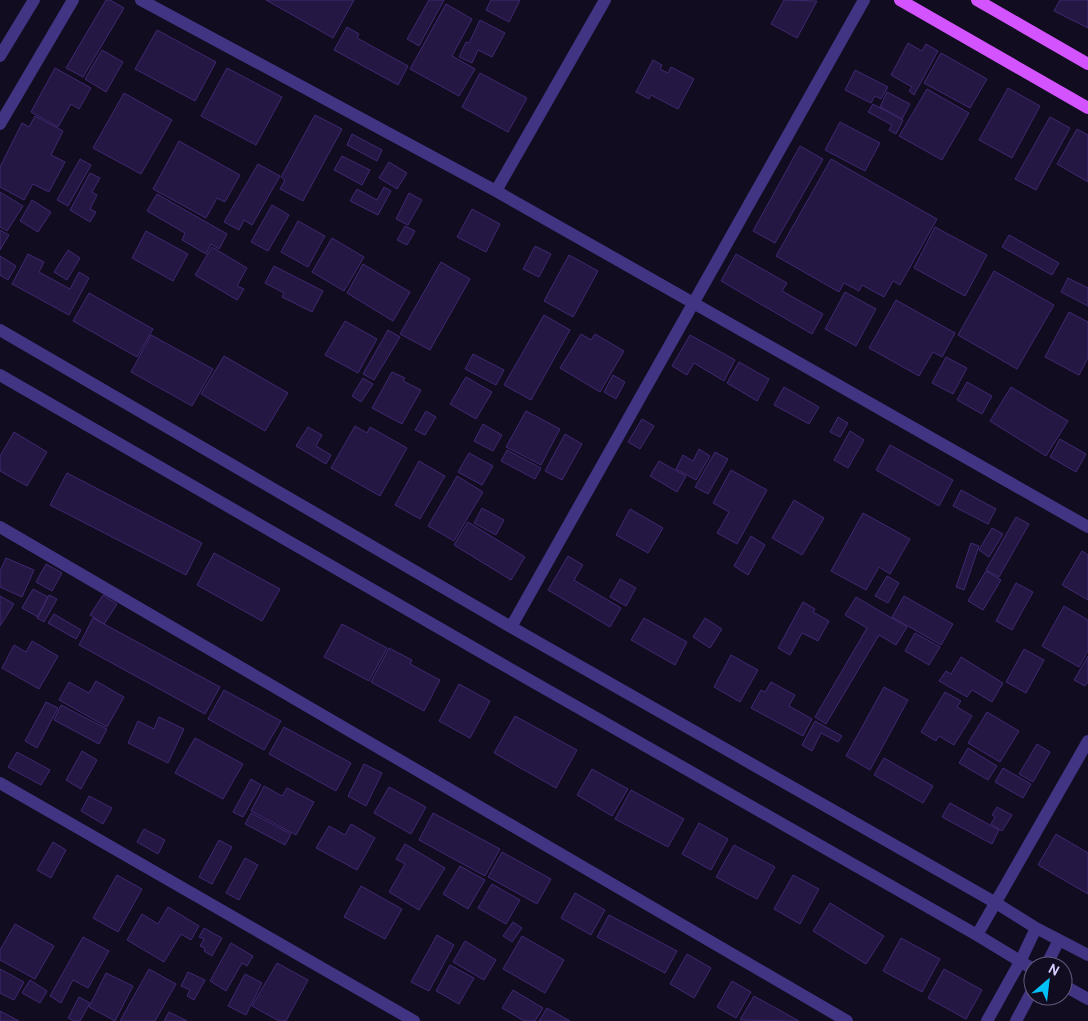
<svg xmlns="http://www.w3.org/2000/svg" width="1088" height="1021" font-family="Overpass,sans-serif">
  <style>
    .building { fill: #251743; stroke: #3f2870 }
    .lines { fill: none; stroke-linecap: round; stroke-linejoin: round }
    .minor { stroke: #413483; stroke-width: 12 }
    .major { stroke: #d353ff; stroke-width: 12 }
  </style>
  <rect width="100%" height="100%" fill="#120c21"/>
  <path class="building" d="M106 0H110L124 8 83 77 66 68Z
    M266 0H354L333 38Z
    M429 0H444L419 46 407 39Z
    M491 0H520L509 22 486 10Z
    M784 0 817 1 797 38 771 24Z
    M1060 0H1088V28L1054 11Z
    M446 4 472 19 452 56 475 69 459 96 410 69Z
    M480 20 505 33 492 57 478 50 472 63 459 57 466 42 469 43Z
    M347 27 359 34 357 38 408 66 398 85 334 50Z
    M157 30 216 62 195 101 135 69Z
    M908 43 922 51 926 44 938 51 914 95 909 91 912 87 891 75Z
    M102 50 123 62 106 92 85 79Z
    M941 53 987 79 970 108 924 83Z
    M653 60 662 65 660 69 668 73 671 67 694 79 678 109 651 95 649 99 636 92Z
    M55 68 91 88 79 109 71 104 58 127 31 112Z
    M227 68 282 97 256 145 201 116Z
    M855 70 888 87 881 99 875 96 871 103 845 90Z
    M480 73 527 98 508 132 462 107Z
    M1008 88 1040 106 1012 158 979 140Z
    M927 89 969 113 942 160 899 136Z
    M887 92 910 104 902 119 880 107Z
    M124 93 172 120 141 174 93 148Z
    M873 104 903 120 896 134 889 130 892 125 868 112Z
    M315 115 342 129 303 201 280 189 285 180 281 177Z
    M35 116 63 131 51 155 65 162 49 192 33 184 24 200 0 187V167L22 123 29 127Z
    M1050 117 1070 128 1036 190 1015 179Z
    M840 122 880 143 865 171 825 150Z
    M1077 129 1088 135V182L1057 164Z
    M352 134 382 150 377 161 347 145Z
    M179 141 240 175 225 202 217 198 206 218 153 189Z
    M800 146 823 159 775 243 753 231Z
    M342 156 370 170 362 185 334 170Z
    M80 159 91 165 68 206 57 200Z
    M831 159 937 219 900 285 893 281 884 297 862 285 859 291 844 283 839 292 776 256Z
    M389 162 407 173 397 189 379 178Z
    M258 164 280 176 252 225 244 220 239 230 224 222Z
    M90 173 100 178 92 192 97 195 90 209 96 212 90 222 70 210Z
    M384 187 391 191 378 215 350 201 357 189 377 200Z
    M0 192 23 206 7 231 0 227Z
    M409 193 422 200 408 225 396 219Z
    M157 194 227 234 219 249 211 244 206 254 182 240 185 233 147 211Z
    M32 200 51 212 38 232 20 221Z
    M272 205 289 215 268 251 251 242Z
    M472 209 500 224 486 252 457 237Z
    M298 221 325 236 308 267 281 252Z
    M405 226 415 231 407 245 397 240Z
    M935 227 987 255 965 296 914 268Z
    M0 230 9 235 0 250Z
    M146 231 188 254 173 281 132 258Z
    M1009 235 1059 263 1052 275 1002 247Z
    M332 238 364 257 344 291 312 272Z
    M535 246 551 254 539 277 523 269Z
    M212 247 247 268 237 286 244 289 237 300 195 275Z
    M68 250 80 258 67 280 54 272Z
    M28 254 44 262 39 272 70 289 79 272 89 278 69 315 12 284Z
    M736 254 787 283 782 291 823 314 812 334 721 281Z
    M569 255 598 271 573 317 544 301Z
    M0 256 16 266 8 280 0 275Z
    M441 262 470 279 430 350 400 334Z
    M363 264 410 292 393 321 347 293Z
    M274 266 323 291 312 312 282 297 284 293 265 283Z
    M994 271 1054 305 1017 369 958 335Z
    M1068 278 1088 288V306L1061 292Z
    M845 292 876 309 856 346 825 329Z
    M89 293 153 329 137 357 73 321Z
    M896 300 955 333 942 357 933 352 919 376 869 348Z
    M1069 312 1088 322V358L1079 375 1045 357Z
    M544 315 570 330 531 400 504 385Z
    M345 321 377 339 358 373 325 355Z
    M388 330 400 337 374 380 363 374Z
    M581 334 591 340 595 334 624 351 600 392 560 368Z
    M151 335 213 369 192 406 131 372Z
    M690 335 735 360 724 381 694 363 687 375 672 366Z
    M473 354 504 370 496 385 465 369Z
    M224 356 288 393 265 431 201 394Z
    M946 357 967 368 953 394 932 383Z
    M739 362 769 379 757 401 727 383Z
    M392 372 405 378 403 381 421 390 402 424 372 408Z
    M613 375 625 382 616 399 604 392Z
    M466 377 492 392 476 419 450 404Z
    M363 378 373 384 361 402 352 396Z
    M967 382 992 396 982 414 957 400Z
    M784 387 819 407 809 424 774 405Z
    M1011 387 1068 421 1046 456 990 421Z
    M426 411 436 417 425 435 415 430Z
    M526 411 560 429 541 465 506 447Z
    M838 417 848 423 840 437 830 432Z
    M642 419 654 426 640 449 628 442Z
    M483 424 502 435 493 451 474 441Z
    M355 426 367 433 370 427 407 448 380 496 331 468Z
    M308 427 322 435 316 446 331 455 326 464 296 446Z
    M850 431 864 440 848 468 834 460Z
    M14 432 47 452 27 486 0 471V456Z
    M565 434 582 444 562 480 545 471Z
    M1060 439 1086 454 1076 472 1050 457Z
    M890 445 953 480 939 506 876 470Z
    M699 449 710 456 696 480 676 469 683 455 693 461Z
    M507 450 541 468 535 479 501 461Z
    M715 452 728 459 708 494 695 487Z
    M469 453 493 466 482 485 458 472Z
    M419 461 445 476 420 519 395 505Z
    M659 461 686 476 677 492 650 476Z
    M731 470 767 490 737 544 717 533 729 512 713 503Z
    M67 473 202 543 186 575 50 505Z
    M457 476 483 492 454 541 428 526Z
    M961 490 996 509 988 524 953 506Z
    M794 500 824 518 802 555 772 538Z
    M482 508 504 520 496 535 474 523Z
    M630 509 663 528 648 553 616 535Z
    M863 513 910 539 890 574 879 567 866 590 831 571Z
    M1016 517 1029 524 999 577 986 570Z
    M468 522 525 557 511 580 454 545Z
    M992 528 1003 534 989 557 979 550Z
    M751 536 765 545 748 575 734 566Z
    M971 543 979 546 964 590 956 587Z
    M1082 551 1088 555V600L1062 585Z
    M214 553 280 589 262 621 197 585Z
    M568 556 583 565 574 580 621 608 610 627 548 590Z
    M6 558 34 570 22 597 0 587V571Z
    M46 564 62 573 52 591 36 582Z
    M986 571 1001 580 983 610 968 601Z
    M887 576 899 583 888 603 875 596Z
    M620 579 636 588 626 606 610 597Z
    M1016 583 1033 592 1012 630 996 621Z
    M33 589 48 597 38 617 22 608Z
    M49 595 57 599 44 622 37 618Z
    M103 595 117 604 104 624 90 615Z
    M0 596 14 604 0 626Z
    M904 596 953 624 941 645 892 617Z
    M856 597 907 627 896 645 879 635 826 724 815 717 867 628 845 615Z
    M803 602 815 609 813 612 829 621 818 641 802 633 790 655 778 648Z
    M1064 606 1088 620V651L1079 667 1042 646Z
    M54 614 81 630 76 639 48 623Z
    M93 618 220 687 205 714 79 645Z
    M644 618 687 642 675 665 631 640Z
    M705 618 722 629 710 648 693 637Z
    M342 624 387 648 369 681 324 657Z
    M915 633 940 647 929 665 905 651Z
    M32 641 58 656 39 689 2 668 14 645 26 652Z
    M389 648 412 660 410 664 440 680 424 711 371 682Z
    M1024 649 1044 660 1026 693 1006 682Z
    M731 655 758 670 740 702 714 687Z
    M1088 656V682L1085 686 1074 680Z
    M961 657 1003 683 992 702 972 690 967 697 939 681 946 671 951 674Z
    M96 681 124 697 107 727 59 700 69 682 89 693Z
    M771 682 795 695 789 706 812 719 803 736 751 708 761 690 765 692Z
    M459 684 490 701 470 738 439 721Z
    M884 687 908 700 870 770 846 756Z
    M224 690 281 721 264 750 208 719Z
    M945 692 961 701 957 707 972 716 954 745 939 736 936 741 921 732Z
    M46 702 58 708 37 748 25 741Z
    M61 705 107 729 99 744 54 720Z
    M987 712 1019 731 1000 762 968 743Z
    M515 716 577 750 556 788 494 753Z
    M159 717 184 729 168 763 128 743 138 721 154 729Z
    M815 721 842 736 838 742 821 733 812 751 802 745Z
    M284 727 351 763 336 791 269 754Z
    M195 738 243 764 223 799 175 773Z
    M1037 744 1050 752 1033 782 1019 774Z
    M968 748 997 766 988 780 959 763Z
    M82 751 97 760 81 789 66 780Z
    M17 752 50 770 41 785 8 767Z
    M884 758 933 786 923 803 874 775Z
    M364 764 382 773 366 806 348 796Z
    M1003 768 1031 784 1023 798 995 782Z
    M592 769 628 789 612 816 577 795Z
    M251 779 261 785 243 817 233 812Z
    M264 786 282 796 287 788 314 802 296 835 251 811Z
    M389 787 426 807 411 834 374 813Z
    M631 790 684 819 668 847 615 819Z
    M89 796 112 808 103 824 81 811Z
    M950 803 999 830 992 844 942 817Z
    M997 807 1012 815 1002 831 991 824 995 817 992 815Z
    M251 813 291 834 285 845 245 824Z
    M433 813 500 849 485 876 419 840Z
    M699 823 728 839 711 870 682 854Z
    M351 824 375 838 357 870 316 848 329 826 345 835Z
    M144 829 165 840 158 854 137 842Z
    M1056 834 1088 853V894L1038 865Z
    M219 840 232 847 212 884 199 877Z
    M53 842 66 850 51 878 37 870Z
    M405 844 445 868 419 910 389 892 405 864 396 859Z
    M734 845 775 867 757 899 716 877Z
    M502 852 551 879 537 904 488 877Z
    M245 858 258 865 239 900 226 893Z
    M460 866 485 880 468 909 443 894Z
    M117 875 142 889 118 932 93 918Z
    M793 875 819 889 800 924 774 909Z
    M492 884 520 900 506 924 478 908Z
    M361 886 402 909 385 939 344 917Z
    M575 893 605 910 591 935 561 918Z
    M830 903 884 936 866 964 813 931Z
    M168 907 199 926 191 940 181 934 164 962 127 940 142 914 158 924Z
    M609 915 677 951 665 973 597 937Z
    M513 922 522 928 512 942 503 936Z
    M15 924 54 946 35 979 0 960V950Z
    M204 928 222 938 212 956 204 951 205 948 200 946 204 939 199 937Z
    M437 935 454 945 429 991 411 982Z
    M522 936 564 960 545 993 503 969Z
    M83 937 109 951 88 988 73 980 61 1003 50 996Z
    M901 938 940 959 922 992 883 971Z
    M465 941 496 960 484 980 453 962Z
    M231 943 253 956 247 966 242 963 226 991 210 981Z
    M687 954 711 968 694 998 670 984Z
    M277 963 308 980 286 1021H279L252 1006Z
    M450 965 474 978 459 1004 436 991Z
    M0 969 24 982 14 1000 0 993Z
    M149 969 176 984 155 1021H120Z
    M944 969 982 990 966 1019 928 998Z
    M188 972 205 980 194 1000 187 996 190 990 181 986Z
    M106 973 133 986 115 1021 89 1007Z
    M245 974 262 983 246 1015 228 1006Z
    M30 980 47 991 40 1003 22 993Z
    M732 981 751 992 736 1018 717 1007Z
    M513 990 543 1008 535 1021H524L502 1008Z
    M754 996 799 1021 740 1020Z
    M79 997 90 1003 80 1021H74L68 1018Z
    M547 1008 570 1021H539Z
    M0 1011 19 1021H0Z
    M169 1012 187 1021H164Z"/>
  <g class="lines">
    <path class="minor" d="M141 0 496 191 1088 527
      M0 56 34 0
      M0 124 73 0
      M496 191 605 0
      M0 330 511 627 996 903 1036 928 1088 955
      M0 375 493 659 977 935 1033 969
      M0 527 847 1021
      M511 627 864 0
      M0 783 414 1021
      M977 935 1088 741
      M1046 966 1059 940
      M1063 985 1088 999
      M987 1021 1020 962 1036 928
      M1016 1021 1033 989"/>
    <path class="major" d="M900 0 1088 108
      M977 0 1088 64"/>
  </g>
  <g transform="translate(1048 981) rotate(28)"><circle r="24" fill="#120c21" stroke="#61597a"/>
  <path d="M0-4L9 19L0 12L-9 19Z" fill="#00c2f7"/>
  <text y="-8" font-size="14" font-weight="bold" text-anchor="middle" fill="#d8ccff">N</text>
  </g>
</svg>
